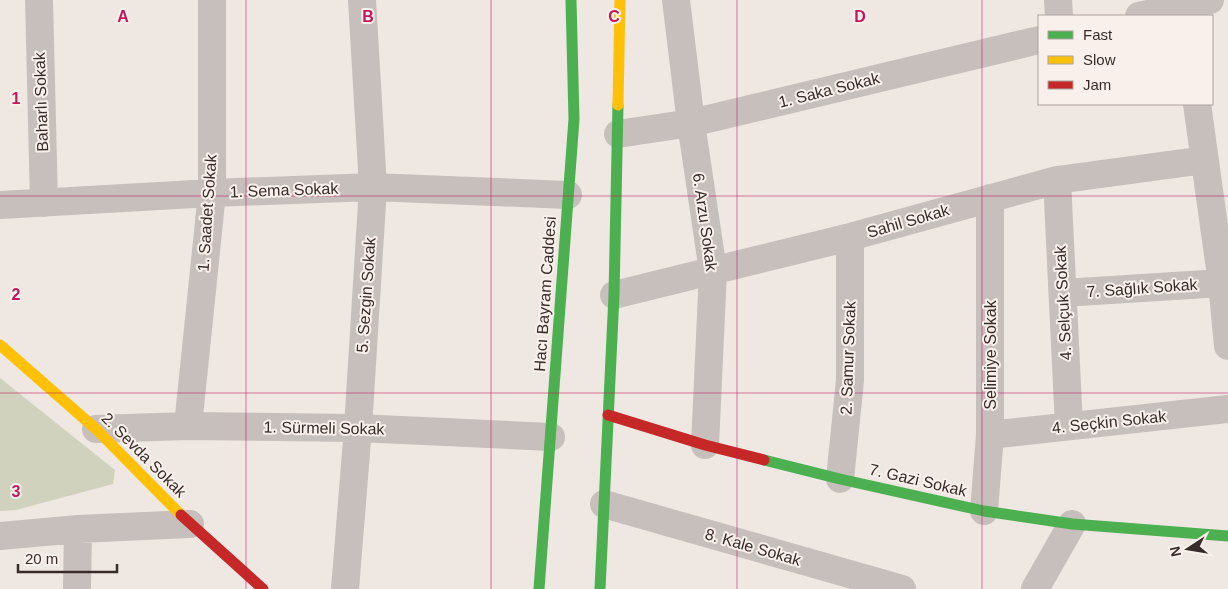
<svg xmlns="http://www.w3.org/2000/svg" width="1228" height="589" font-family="Helvetica,sans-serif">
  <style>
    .green { fill: #d1d2bd }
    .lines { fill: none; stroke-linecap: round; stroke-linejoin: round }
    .street { stroke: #c6bfbc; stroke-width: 28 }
    .fast { stroke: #4caf50; stroke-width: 11 }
    .slow { stroke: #ffc107; stroke-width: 11 }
    .jam { stroke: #c62828; stroke-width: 11 }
    .grid { fill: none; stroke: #c2185b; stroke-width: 1; stroke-opacity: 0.55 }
    .labels { text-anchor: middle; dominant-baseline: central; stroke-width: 4; stroke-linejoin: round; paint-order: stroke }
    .street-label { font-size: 16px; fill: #372c2a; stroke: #f9f0eb }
    .grid-label { font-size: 16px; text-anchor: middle; font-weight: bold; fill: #c2185b; stroke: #f9f0eb; stroke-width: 4; stroke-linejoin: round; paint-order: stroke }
  </style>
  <rect width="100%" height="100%" fill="#eee7e2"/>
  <path class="green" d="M0 378 115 470 113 484 16 510 0 511Z"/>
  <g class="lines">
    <path class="street" d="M39 0 44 203
      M676 0 691 123 713 271 705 445
      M1058 0 1059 16
      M1139 16 1210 0
      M1197 104 1222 283 1228 346
      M618 134 691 123 1039 40
      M1057 180 1069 426
      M0 205 212 193 373 187 568 195
      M1063 293 1222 283
      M614 295 850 237 1057 180 1205 160
      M188 426 212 193V0
      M96 429 188 426 358 428 551 437
      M990 435 1228 409
      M840 479 850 380V237
      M604 504 902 589
      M984 511 990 435V198
      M0 536 78 529 190 524
      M77 589 78 529
      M345 589 358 428 373 187 362 0
      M1035 589 1072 524"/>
    <path class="fast" d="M764 460 840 479 984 511 1072 524 1228 536
      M539 589 574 119 571 0
      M600 589 614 295 618 105"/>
    <path class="slow" d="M618 105 620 0
      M0 345 96 429 181 515"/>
    <path class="jam" d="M608 415 705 445 764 460
      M181 515 263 589"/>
  </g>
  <path class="grid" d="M246 0V589M491 0V589M737 0V589M982 0V589M0 196H1228M0 393H1228"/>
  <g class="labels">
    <g class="street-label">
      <text transform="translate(829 90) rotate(-14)">1. Saka Sokak</text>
      <text transform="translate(41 102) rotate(-92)">Baharlı Sokak</text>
      <text transform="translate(284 190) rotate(-2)">1. Sema Sokak</text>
      <text transform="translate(207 213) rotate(-86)">1. Saadet Sokak</text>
      <text transform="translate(908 221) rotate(-16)">Sahil Sokak</text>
      <text transform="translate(705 222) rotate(82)">6. Arzu Sokak</text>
      <text transform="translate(1142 288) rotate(-4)">7. Sağlık Sokak</text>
      <text transform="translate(545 294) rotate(-86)">Hacı Bayram Caddesi</text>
      <text transform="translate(366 295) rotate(-86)">5. Sezgin Sokak</text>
      <text transform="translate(1063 303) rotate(-93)">4. Selçuk Sokak</text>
      <text transform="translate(990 355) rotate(-90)">Selimiye Sokak</text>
      <text transform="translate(848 358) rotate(-88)">2. Samur Sokak</text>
      <text transform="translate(1109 422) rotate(-6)">4. Seçkin Sokak</text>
      <text transform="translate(324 428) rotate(1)">1. Sürmeli Sokak</text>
      <text transform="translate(144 455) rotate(45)">2. Sevda Sokak</text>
      <text transform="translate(918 480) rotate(13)">7. Gazi Sokak</text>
      <text transform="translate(753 547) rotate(16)">8. Kale Sokak</text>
    </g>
  </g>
  <g class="grid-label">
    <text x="123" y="22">A</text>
    <text x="368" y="22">B</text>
    <text x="614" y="22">C</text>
    <text x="860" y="22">D</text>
    <text x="16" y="104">1</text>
    <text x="16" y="300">2</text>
    <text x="16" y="497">3</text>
  </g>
  <rect x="1038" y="15" width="175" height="90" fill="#f9f0eb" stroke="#aba29e"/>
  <rect x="1048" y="31" width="25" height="8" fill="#4caf50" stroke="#aba29e"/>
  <text x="1083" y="40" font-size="15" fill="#372c2a">Fast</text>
  <rect x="1048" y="56" width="25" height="8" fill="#ffc107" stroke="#aba29e"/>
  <text x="1083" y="65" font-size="15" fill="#372c2a">Slow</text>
  <rect x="1048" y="81" width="25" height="8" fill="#c62828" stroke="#aba29e"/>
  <text x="1083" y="90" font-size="15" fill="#372c2a">Jam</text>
  <g transform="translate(1188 549) rotate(258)" stroke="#f9f0eb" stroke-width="4" paint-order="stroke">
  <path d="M0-4L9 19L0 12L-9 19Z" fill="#372c2a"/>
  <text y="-8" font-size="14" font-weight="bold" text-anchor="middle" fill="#372c2a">N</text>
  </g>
  <path d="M18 564v8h99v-8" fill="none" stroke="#372c2a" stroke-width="2.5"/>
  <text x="25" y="564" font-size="15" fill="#372c2a" stroke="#f9f0eb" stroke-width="4" paint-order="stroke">20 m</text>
</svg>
